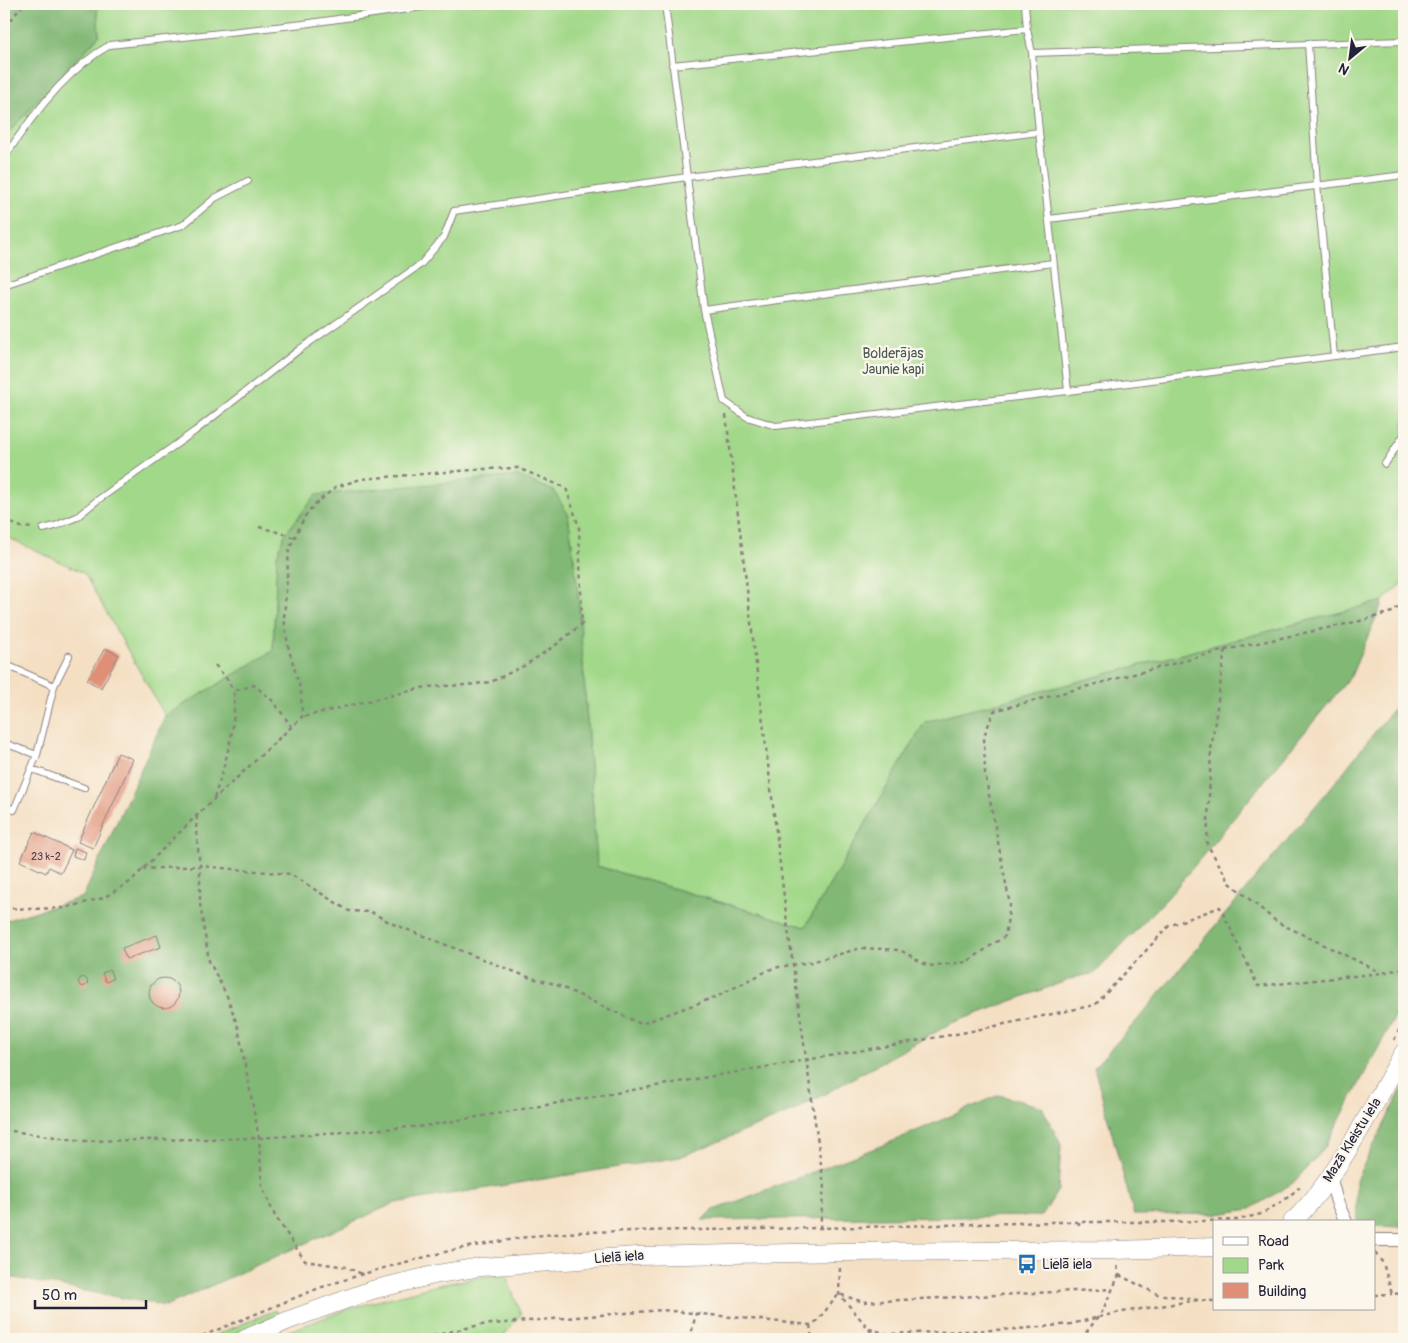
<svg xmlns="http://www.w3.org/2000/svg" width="1408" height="1343" font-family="Pangolin,sans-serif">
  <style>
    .green { fill: #a2d889; stroke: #627d62 }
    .forest { fill: #81b875; stroke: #526d58 }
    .building { fill: #df8f76 }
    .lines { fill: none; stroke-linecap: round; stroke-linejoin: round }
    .lane-casing { stroke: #8b807f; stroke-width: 8 }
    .street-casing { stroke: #8b807f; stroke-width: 14 }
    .secondary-casing { stroke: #8b807f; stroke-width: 19 }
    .path { stroke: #8b807f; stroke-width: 2.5; stroke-dasharray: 4 4; stroke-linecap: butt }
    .lane { stroke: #fff; stroke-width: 6 }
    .street { stroke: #fff; stroke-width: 12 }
    .secondary { stroke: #fff; stroke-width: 18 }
    .labels { text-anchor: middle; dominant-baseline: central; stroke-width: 4.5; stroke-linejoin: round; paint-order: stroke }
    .number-label { font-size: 11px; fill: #513d4a }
    .park-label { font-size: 14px; fill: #485952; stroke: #fbf7ec }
    .street-label { font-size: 14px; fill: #22223b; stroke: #fbf7ec }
    .poi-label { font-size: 14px; fill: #22223b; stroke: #fbf7ec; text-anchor: start }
  </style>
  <rect width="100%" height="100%" fill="#fbf7ec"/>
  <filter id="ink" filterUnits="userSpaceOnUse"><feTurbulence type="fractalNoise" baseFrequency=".02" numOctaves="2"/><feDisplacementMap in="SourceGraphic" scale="10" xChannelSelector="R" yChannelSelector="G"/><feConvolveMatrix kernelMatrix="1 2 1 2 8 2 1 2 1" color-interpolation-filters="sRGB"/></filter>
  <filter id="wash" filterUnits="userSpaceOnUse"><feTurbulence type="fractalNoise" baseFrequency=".0096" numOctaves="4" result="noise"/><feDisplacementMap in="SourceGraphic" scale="20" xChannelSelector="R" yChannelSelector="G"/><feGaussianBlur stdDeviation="1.12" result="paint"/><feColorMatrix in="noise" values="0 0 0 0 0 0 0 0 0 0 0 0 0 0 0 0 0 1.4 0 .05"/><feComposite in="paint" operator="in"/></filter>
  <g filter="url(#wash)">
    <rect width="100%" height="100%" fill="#f4dfc3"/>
    <path class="green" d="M97 4H1404V582L1383 601 925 722 805 927 597 866 578 591 568 514 277 555 273 651 165 716 84 573 4 536V137L99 36Z
      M505 1273 521 1314 501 1339H268L348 1309 438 1285Z
      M276 1310 278 1315 221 1339H206Z"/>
    <path class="forest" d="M4 4H97L99 36 4 137Z
      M518 476 554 491 568 514 578 591 597 866 805 927 925 722 1383 601 1351 676 1171 894 1095 973 1077 977 952 1023 794 1111 680 1157 395 1203 166 1306 4 1276V921L83 897 165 716 273 651 277 555 285 534 316 495Z
      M1404 695V1000L1324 1149 1293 1183 1250 1209 1218 1214 1134 1215 1094 1067 1134 1024 1337 780Z
      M1404 1085V1227L1374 1226V1222H1357L1356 1180Z
      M999 1095 1042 1107 1061 1145 1058 1190 1042 1216 702 1220 714 1210 891 1142Z"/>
    <g id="blocks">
      <path class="building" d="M105 648 119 655 101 688 87 680Z
        M118 753 133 759 93 848 78 842Z
        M34 832 72 850 61 873 49 867 46 873 20 861Z
        M75 848 86 852 84 860 73 856Z
        M157 935 161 947 126 959 122 948Z
        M110 970 113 979 106 982 102 973Z
        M78.5 982a4.5 4.5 0 1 1 9 0a4.5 4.5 0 1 1-9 0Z
        M149 993a15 15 0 1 1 30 0a15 15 0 1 1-30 0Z"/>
    </g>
  </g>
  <g filter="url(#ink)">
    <use href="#blocks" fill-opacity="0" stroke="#8b807f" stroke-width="1"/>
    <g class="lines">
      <defs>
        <path id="lane" d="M665 4 704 310 724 401 747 417 776 426 1068 391 1404 347
          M1025 4 1027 29 1032 53 1039 132 1068 391
          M1308 43 1317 185 1334 356
          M1032 53 1404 41
          M672 65 1027 29
          M4 158C30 118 68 68 110 45L303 24 443 4
          M1049 219 1404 175
          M4 285 183 225 215 198 248 181
          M704 310 1053 263
          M1385 464 1404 435
          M43 529 55 526 77 517 95 502 195 431 300 349 421 264 444 237 454 211 687 177 1039 132
          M4 664 54 686
          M4 743 37 755
          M32 769 84 788
          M4 805 14 810 37 755 54 686 69 656"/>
        <path id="street" d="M1330 1176 1337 1202 1346 1222
          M1374 1240H1404"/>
        <path id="secondary" d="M1292 1222C1338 1178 1372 1107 1404 1052
          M245 1339 289 1320 372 1290 438 1274 481 1267 636 1256 840 1252 1115 1250 1214 1247"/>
      </defs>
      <use href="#lane" class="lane-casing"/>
      <use href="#street" class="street-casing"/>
      <use href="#secondary" class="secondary-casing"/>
      <path class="path" d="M4 25 11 20 23 4
        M726 415 787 922 824 1186 820 1228
        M4 520 21 527 33 528
        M259 527 285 534 294 538
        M1225 650 1211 750 1207 844 1230 883 1277 922 1380 972
        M215 665 227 679 234 691
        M214 798C226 761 236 730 234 691L254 685 273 701 291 726
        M197 816 196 830 200 866V904L209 961 227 996 238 1027 259 1138 262 1186 275 1216 305 1261 346 1267 362 1274
        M142 869 200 866 290 874 349 911 371 912 393 924 528 977 555 984 641 1024 718 996 773 968 811 962 861 948 900 950 928 966 967 962 1005 936 1010 905 985 774 984 736 994 711 1225 650 1360 621 1392 612 1404 602
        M4 908 31 909 65 908 103 898 130 882 197 815 302 717 301 692 288 646 284 618 289 549 305 516 314 505 336 487 361 479 484 469 518 468 566 488 579 527 582 624 557 644 524 666 491 682 466 685 426 687 302 717
        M1394 1040 1404 1021
        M4 1130 84 1141 259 1138 425 1126 962 1033 1095 1005 1169 926 1220 907 1258 986 1382 973 1404 968
        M1079 1222V1230
        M1375 1253 1383 1263 1392 1294 1404 1293
        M840 1268 839 1294 869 1329 875 1339
        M1119 1275 1157 1294 1198 1300 1214 1301
        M1374 1295 1392 1294
        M810 1325 812 1339
        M869 1329 888 1334 1018 1329 1071 1324 1116 1313 1198 1300
        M195 1339 319 1288 363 1274 394 1265 457 1249 532 1236 579 1232 633 1231 820 1228 1054 1222H1167L1237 1220 1261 1214 1283 1201 1300 1187
        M418 1339 480 1325 662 1310 810 1325 817 1321 839 1294 863 1302 1112 1289
        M690 1339 696 1313
        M1081 1339 1102 1312 1119 1275 1117 1266"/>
      <use href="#lane" class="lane"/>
      <use href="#street" class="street"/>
      <use href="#secondary" class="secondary"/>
    </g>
  </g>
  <defs>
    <symbol id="bus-bare" viewBox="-9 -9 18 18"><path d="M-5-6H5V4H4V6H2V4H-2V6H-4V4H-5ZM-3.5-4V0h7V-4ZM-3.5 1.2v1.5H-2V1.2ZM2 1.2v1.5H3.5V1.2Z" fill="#1f6fb2" stroke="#fbf7ec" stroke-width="2.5" paint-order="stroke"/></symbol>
  </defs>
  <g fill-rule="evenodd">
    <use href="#bus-bare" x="1013" y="1250" width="28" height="28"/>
  </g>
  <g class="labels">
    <g class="number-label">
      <text x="46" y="856">23 k-2</text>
    </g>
    <g class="park-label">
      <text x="893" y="353">Bolderājas<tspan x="893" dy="16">Jaunie kapi</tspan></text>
    </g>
    <g class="street-label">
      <text transform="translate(1352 1140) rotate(-58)">Mazā Kleistu iela</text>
      <text transform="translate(619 1257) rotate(-4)">Lielā iela</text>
    </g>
    <g class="poi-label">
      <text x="1042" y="1264">Lielā iela</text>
    </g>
  </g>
  <rect width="1408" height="1343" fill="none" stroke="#fbf7ec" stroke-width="20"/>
  <rect x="1213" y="1220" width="162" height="90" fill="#fbf7ec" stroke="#a4a2a5"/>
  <rect x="1223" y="1237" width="25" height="8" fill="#ffffff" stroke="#a4a2a5"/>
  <text x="1258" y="1246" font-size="15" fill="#22223b">Road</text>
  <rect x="1223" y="1258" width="25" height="15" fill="#a2d889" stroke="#a4a2a5"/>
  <text x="1258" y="1270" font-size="15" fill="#22223b">Park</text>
  <rect x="1223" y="1283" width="25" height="15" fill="#df8f76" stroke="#a4a2a5"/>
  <text x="1258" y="1296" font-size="15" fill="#22223b">Building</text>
  <g transform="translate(1350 58) rotate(209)" stroke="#fbf7ec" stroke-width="4" paint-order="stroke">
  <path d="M0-4L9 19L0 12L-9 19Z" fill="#22223b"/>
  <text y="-8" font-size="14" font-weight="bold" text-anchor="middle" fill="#22223b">N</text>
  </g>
  <path d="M35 1300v8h111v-8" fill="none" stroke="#22223b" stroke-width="2.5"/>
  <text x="42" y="1300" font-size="15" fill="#22223b" stroke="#fbf7ec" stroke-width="4" paint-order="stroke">50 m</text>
</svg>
